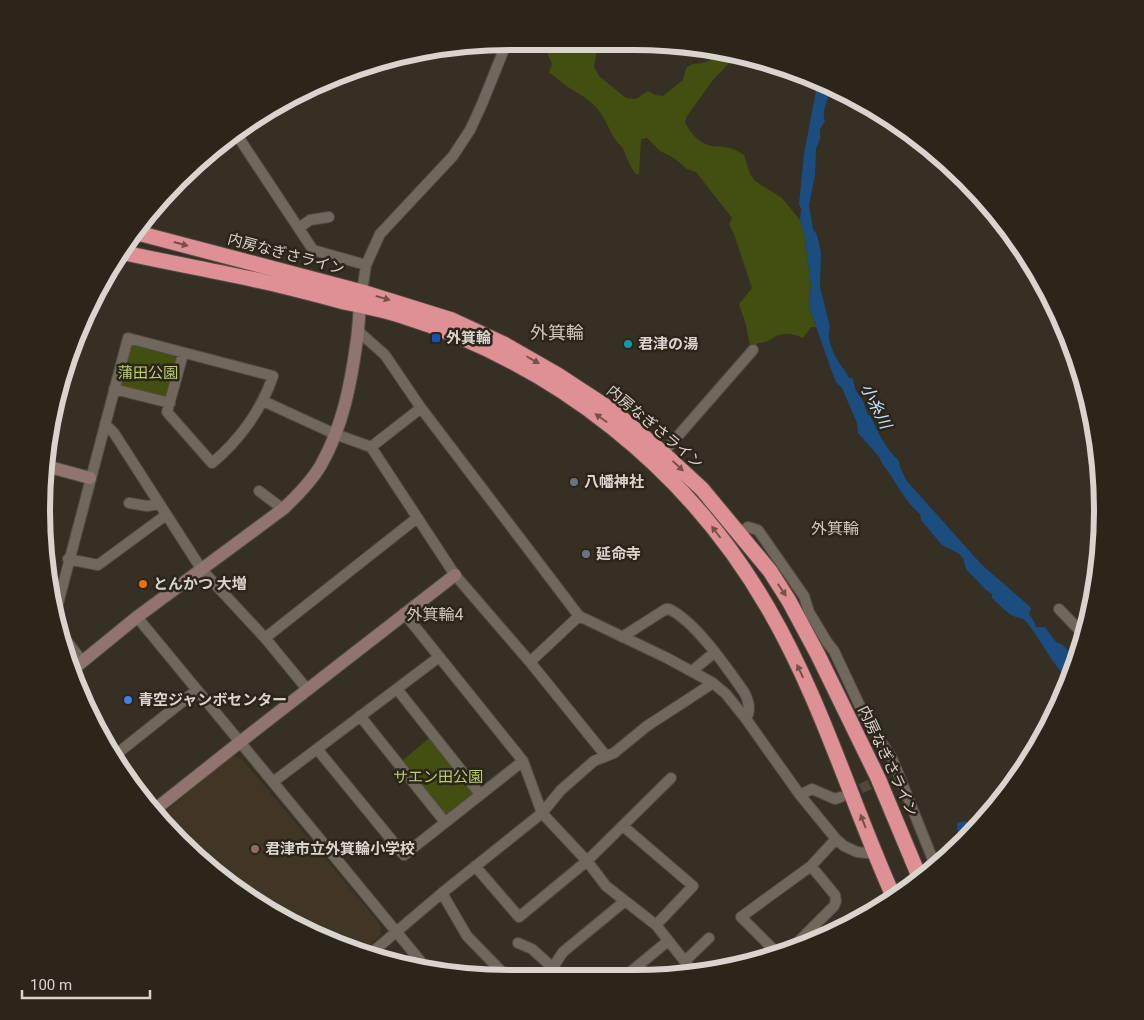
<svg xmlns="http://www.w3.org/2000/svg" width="1144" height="1020" font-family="Roboto,'Noto Sans JP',sans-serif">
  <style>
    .built { fill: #413525 }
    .green { fill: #424f10 }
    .water { fill: #1b4d7f }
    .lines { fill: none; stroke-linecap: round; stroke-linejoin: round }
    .street-tunnel { stroke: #4e483d; stroke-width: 10; stroke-dasharray: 10 5; stroke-linecap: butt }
    .street-casing { stroke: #524c43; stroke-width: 12 }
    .secondary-casing { stroke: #524c43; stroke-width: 14 }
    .highway-casing { stroke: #524c43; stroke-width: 17 }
    .street { stroke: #70685c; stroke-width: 10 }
    .secondary { stroke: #91746d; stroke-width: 12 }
    .highway { stroke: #df9094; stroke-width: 15 }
    .oneway { fill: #74504b }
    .transit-dot { fill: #1a4fb4; stroke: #2c251a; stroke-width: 2 }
    .culture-dot { fill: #0f9aa8; stroke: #2c251a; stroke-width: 2 }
    .worship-dot { fill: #6b7280; stroke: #2c251a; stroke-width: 2 }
    .food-dot { fill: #e8710a; stroke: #2c251a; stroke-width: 2 }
    .shop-dot { fill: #3f7fe0; stroke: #2c251a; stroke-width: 2 }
    .education-dot { fill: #8d6e63; stroke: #2c251a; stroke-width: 2 }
    .labels { text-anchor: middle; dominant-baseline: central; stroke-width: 5; stroke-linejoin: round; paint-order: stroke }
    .street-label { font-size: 15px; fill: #d9d4cd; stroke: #2c251a }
    .poi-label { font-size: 15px; font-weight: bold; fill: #d9d4cd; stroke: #2c251a; text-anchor: start }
    .park-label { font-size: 15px; fill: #b8d16e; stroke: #2c251a }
    .water-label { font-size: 16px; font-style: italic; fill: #c4e0ff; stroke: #2c251a }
    .neighbourhood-label { font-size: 16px; fill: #cfc5b8; stroke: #2c251a }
    .quarter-label { font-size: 18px; fill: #cfc5b8; stroke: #2c251a }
    .rim { fill: none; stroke: #d9d4cd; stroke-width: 6 }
  </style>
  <rect width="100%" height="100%" fill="#362f24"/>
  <path class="built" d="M232 756 242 759 380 924 381 935 360 952 303 931 224 882 159 817Z"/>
  <path class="green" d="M549 43 589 45 597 51 594 67 599 76 626 98 636 99 648 91 655 95 663 96 683 80 686 68C696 60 701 67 713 58L720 59 732 53 737 55 713 80 687 116 685 122C690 133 699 143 711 146 716 147 721 146 726 147 733 148 739 152 744 155L750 174 755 181 782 198 800 220 804 232 811 285 809 306 816 327H811L803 338C793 334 783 332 774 337 768 341 766 343 758 343L756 346 750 347 746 325 739 304 752 288 734 234 729 224 732 218 696 172 687 169 674 158 660 151 647 138 641 139 639 174H636C629 166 627 156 622 147 619 144 616 141 614 138 608 127 603 114 594 105 586 97 577 93 568 87 561 83 557 77 549 73L552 64 547 52Z
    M133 345 174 356 177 359 167 399 120 388 130 346Z
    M430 738 473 790V795L448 814 444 813 402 761 428 739Z"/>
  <path class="water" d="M817 85 831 90C828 99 821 112 825 121L820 129V139L816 149 815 175 809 205 813 229 817 235 821 253 820 287 830 327C826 339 833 352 839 363 842 368 846 370 848 377L853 379 855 389 863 401 868 415 871 416C877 432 886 449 899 461 899 469 904 473 906 480L981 564 1028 605 1031 608 1029 614 1035 623 1036 627H1045L1056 642C1068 645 1071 657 1075 667L1069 680C1051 664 1040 637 1024 619 1009 617 1003 608 992 598V594L986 590 966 569 963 558 958 553 942 545 921 520 920 514C903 500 896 480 881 462L880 458 858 433 857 423 842 388 836 382 832 372 809 306 811 285 804 232 800 220 801 209 799 204 804 154Z
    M964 821 969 823V831L963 835V838L958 837 957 823Z"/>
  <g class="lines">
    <path class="street-tunnel" d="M847 795 886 777"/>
    <defs>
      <path id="street" d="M235 132 313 250 366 265
        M299 228 310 220 329 217
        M362 292 366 265 380 234 453 156 470 130 482 104 507 42
        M358 331 385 355 421 408 579 616 667 658 713 683 726 694 746 719 800 795 836 839 844 846 857 852 876 854
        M114 389 170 403
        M263 401 335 434 371 447 455 575 530 662 606 756
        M105 424 114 433 202 570 265 638 307 689
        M371 447 421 408
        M663 453 753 350
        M259 491 283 509
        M129 503 147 506 159 504
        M739 534 748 527 758 530 804 596 809 612 827 642 834 651 866 719 892 758 933 860
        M68 559 98 565 166 515
        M1059 609 1084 635
        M404 613 523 761 542 813 587 861 606 886 656 925 694 973
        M55 615 128 338 273 376C262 409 239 441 212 463L167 412 183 354
        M137 617 427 969
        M57 628 82 661
        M622 637 666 609H669C696 622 727 668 744 692 749 701 751 710 746 719
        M265 638 417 518
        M530 662 579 616
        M692 671 715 652
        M397 689 480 794
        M360 716 445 822
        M317 749 404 855 523 761
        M114 756 197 690
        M273 782 439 657
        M800 795 812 789 835 799 841 797
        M623 826 693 886 656 925
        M475 866 519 917 587 861 671 778
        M442 893 467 936 508 978
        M518 943 532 949 553 968
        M791 949 834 906 836 901 835 895 811 866
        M778 954 741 917 811 866 836 839
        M369 955 442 893 542 813 561 790 594 761 614 753 647 726 713 683
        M685 961 709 938
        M546 978 563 952 625 901
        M623 978 668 941"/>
      <path id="secondary" d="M46 466 90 478
        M72 670 137 617 283 509C297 496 311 482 321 465 343 426 351 383 357 339 359 325 359 311 361 297
        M153 811 240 742 455 575"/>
      <path id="highway" d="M134 232 362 292 452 320 504 344 558 375 613 411 663 453 702 489 770 571 789 601 818 655 878 778 921 881
        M121 252C169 263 217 271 265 282 292 288 318 295 344 302 364 306 384 310 402 316 556 364 688 469 768 608 821 699 851 802 894 898"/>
    </defs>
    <use href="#street" class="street-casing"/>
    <use href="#secondary" class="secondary-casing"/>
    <use href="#highway" class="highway-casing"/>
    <use href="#street" class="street"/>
    <use href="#secondary" class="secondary"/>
    <use href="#highway" class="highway"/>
  </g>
  <defs><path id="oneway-solid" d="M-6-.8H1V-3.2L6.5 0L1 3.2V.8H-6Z" transform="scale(1.25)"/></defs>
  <g class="oneway">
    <use href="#oneway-solid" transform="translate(181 244) rotate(15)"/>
    <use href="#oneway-solid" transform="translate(383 298) rotate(16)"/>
    <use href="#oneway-solid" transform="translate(533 360) rotate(30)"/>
    <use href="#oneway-solid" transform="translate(601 418) rotate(-145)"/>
    <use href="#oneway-solid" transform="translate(678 466) rotate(43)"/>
    <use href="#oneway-solid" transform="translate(716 532) rotate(-127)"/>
    <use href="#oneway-solid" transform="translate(782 590) rotate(56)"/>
    <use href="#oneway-solid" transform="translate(800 671) rotate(-115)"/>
    <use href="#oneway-solid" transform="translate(863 821) rotate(-111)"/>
  </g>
  <rect class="transit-dot" x="431" y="333" width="10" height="10" rx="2.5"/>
  <circle class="culture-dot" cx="628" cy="344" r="5"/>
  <g class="worship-dot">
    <circle cx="574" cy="482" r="5"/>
    <circle cx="586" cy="554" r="5"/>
  </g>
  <circle class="food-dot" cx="143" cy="584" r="5"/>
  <circle class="shop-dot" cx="128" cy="700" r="5"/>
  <circle class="education-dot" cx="255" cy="849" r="5"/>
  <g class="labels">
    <g class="street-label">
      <text transform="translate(286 254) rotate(15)">内房なぎさライン</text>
      <text transform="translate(655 427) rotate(40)">内房なぎさライン</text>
      <text transform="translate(888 761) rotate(65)">内房なぎさライン</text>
    </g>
    <g class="poi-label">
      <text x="446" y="338">外箕輪</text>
      <text x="638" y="344">君津の湯</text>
      <text x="584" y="482">八幡神社</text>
      <text x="596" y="554">延命寺</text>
      <text x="153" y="584">とんかつ 大増</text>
      <text x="138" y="700">青空ジャンボセンター</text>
      <text x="265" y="849">君津市立外箕輪小学校</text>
    </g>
    <g class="park-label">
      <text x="148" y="373">蒲田公園</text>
      <text x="438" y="777">サエン田公園</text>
    </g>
    <g class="water-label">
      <text transform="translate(876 406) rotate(63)">小糸川</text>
    </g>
    <g class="neighbourhood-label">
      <text x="835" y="528">外箕輪</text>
      <text x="435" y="614">外箕輪4</text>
    </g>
    <g class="quarter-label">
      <text x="557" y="332">外箕輪</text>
    </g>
  </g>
  <path d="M0 0H1144V1020H0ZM510 50H634A460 460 0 0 1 1094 510V510A460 460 0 0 1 634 970H510A460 460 0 0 1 50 510V510A460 460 0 0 1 510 50Z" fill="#2c251a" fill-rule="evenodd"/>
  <path class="rim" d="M510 50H634A460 460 0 0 1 1094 510V510A460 460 0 0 1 634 970H510A460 460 0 0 1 50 510V510A460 460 0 0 1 510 50Z"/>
  <path d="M22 990v8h128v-8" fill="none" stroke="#d9d4cd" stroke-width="2.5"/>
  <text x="30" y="990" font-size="15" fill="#d9d4cd" stroke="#2c251a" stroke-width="4" paint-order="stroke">100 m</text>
</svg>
